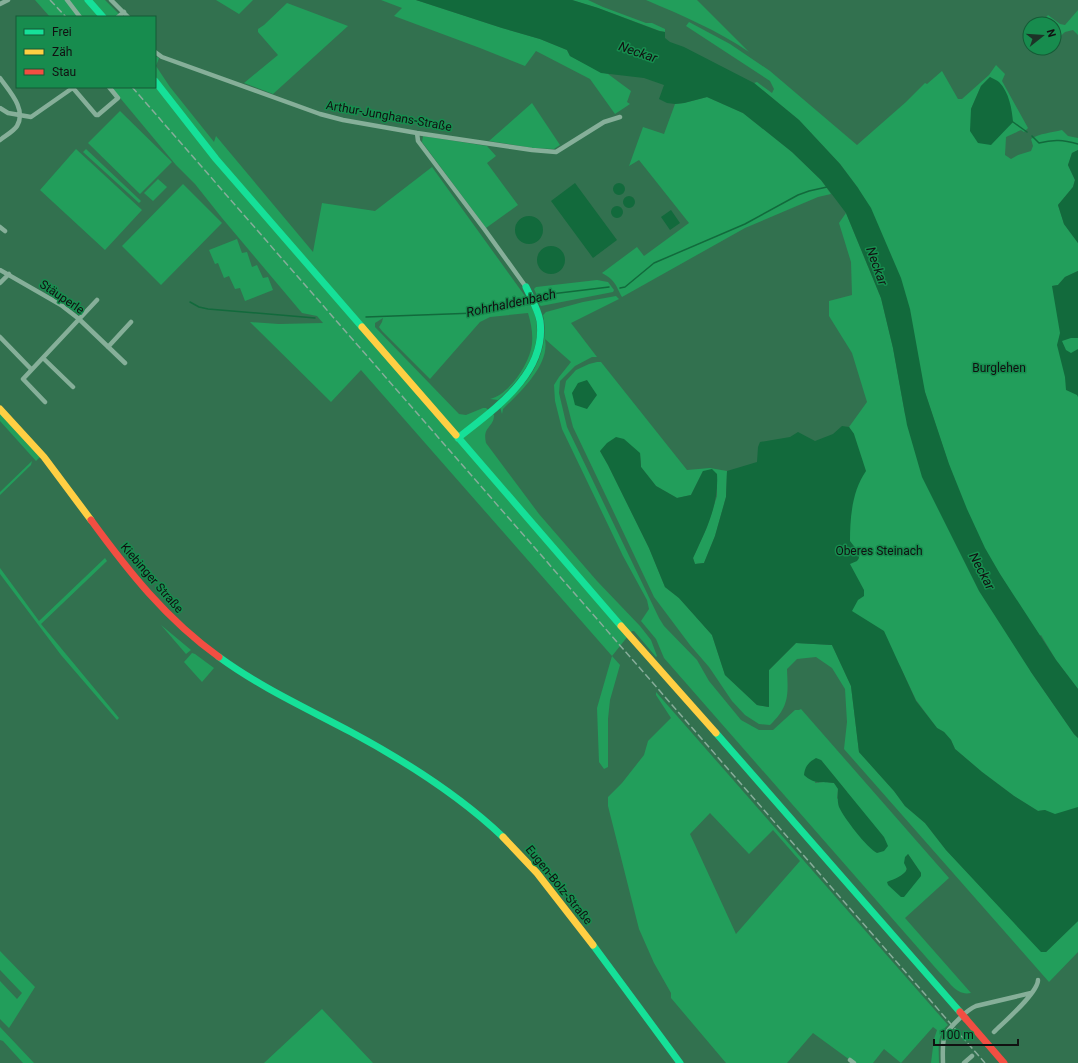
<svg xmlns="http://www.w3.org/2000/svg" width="1078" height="1063" font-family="Roboto,sans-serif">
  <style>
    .green { fill: #229e5b; fill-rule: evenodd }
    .water { fill: #126a3c }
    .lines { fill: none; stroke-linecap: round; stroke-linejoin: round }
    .stream { stroke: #126a3c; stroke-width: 1.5 }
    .street { stroke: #86af99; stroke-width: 4.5 }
    .fast { stroke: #16e098; stroke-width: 7 }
    .slow { stroke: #ffcf43; stroke-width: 7 }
    .jam { stroke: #f24e42; stroke-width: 7 }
    .rail { stroke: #87ad9a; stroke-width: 1.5; stroke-dasharray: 7 3; stroke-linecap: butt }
    .jam-bridge { stroke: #f24e42; stroke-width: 7 }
    .labels { text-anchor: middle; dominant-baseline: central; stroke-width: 3; stroke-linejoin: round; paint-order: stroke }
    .street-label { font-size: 12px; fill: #111; stroke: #178c4e }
    .park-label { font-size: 12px; fill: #111; stroke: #178c4e }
    .water-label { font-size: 13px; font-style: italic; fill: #111; stroke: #178c4e }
  </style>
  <rect width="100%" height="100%" fill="#32714f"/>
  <path class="green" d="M35 0H105L122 17H50Z
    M216 0H253L239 14Z
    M381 0H416L502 28 540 39 567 50 570 56 601 72 608 74 631 91 627 102 630 104 615 114 590 79 536 51 525 66 480 48 394 16 402 8Z
    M572 0H588L603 7 646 23H652L665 29V32L660 31 598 8Z
    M646 0H697L749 52C717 30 681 15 646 0Z
    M287 3 348 26 273 94 244 83 278 55 258 32V29L264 25Z
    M1078 10V35L1073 30 1065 32 1054 42V24H1048L1044 20 1048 15 1060 24 1065 25Z
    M689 22 730 44 770 71 857 145 906 102 925 83 927 84 942 71 958 99H962L989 75 996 65 1005 74 1002 81 1028 128 1024 132 1021 130 1006 137 1005 155 1011 159 1018 155 1031 151 1033 146 1031 139C1040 133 1051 133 1062 130L1068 136 1078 138V150L1072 153 1068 165 1075 180 1073 187 1058 205 1064 224 1078 243V271L1065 277 1058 285 1052 286 1078 308V689L1056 660 1041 635 1038 637 967 520 858 188 840 164 799 120 754 83 757 82 772 93 774 89 770 81 686 26ZM990 77 1013 122 1001 133 971 109 981 86Z
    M155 56 159 58 156 66 170 87 214 142 216 136 313 252 322 203 375 211 432 167 525 296C528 301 532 306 534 312 545 349 523 377 498 400L490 399C509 395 530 363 532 344 533 333 531 323 528 313L490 317 480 322 430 379 382 331 379 327 382 322 383 318 375 323V327L459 414 466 415 483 408H486L494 415C494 428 482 426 486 443L539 514 597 581 640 626 651 640 657 656 656 657 634 631H632L612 656 620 665 610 700 608 719V767L604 769 599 762 597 708 612 656 361 370 331 402 250 322 279 324 323 323 317 316 302 313 222 218 195 184 176 165 111 87H155Z
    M707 97 743 113 792 152 821 180 831 194 818 197 745 228 622 297C615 284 616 281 602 273L637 247 644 256 689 223 639 160 629 166 643 127 664 134 675 104 684 103Z
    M532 103 560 145 554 149 533 148 489 141Z
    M120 111 172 162 140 194 88 143Z
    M423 136 487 146 496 156 487 163 518 205 486 228 422 142Z
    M76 149 142 210 105 250 40 190Z
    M86 149 141 201 139 203 83 152Z
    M158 179 167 187 153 201 144 193Z
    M183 184 222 223 161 285 122 246Z
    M846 213 881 298 893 348 905 414 1031 672 1074 734 1078 738V842L1045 810 1038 811 1014 796 982 772 955 749 951 740 944 732 937 728 916 700 900 666 797 563 854 434 849 427 867 402 852 353 829 316V301L852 295 851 262 839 223Z
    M237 239 242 253 247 252 252 267 257 265 263 278 268 277 273 290 245 301 240 288 235 289 229 276 224 278 218 263 215 264 209 250Z
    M597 280 608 282 614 290 613 292 541 306 539 304 540 302 534 289 536 287Z
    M616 296 619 299 571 323 597 357H592L575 366 560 381 559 393 567 427 659 618 664 626 697 660 709 681 741 720 759 730H773L795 710H799L801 709 949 878 905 918 971 993C956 996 950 982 940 973L664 658 656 639 641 621 649 609 647 600 623 556 562 429 555 401 554 385 559 377 571 362 545 339C550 365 520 392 503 409L502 414 500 407C507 400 515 394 521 387 539 368 549 340 543 315L546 312 583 302ZM821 760 847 792 837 799 838 788 834 783 825 782 815 783ZM908 854 921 873V876L896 879 906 872Z
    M597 362H601L687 470 710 468 727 471 726 497 715 536 704 563 695 564 693 558 707 527 717 496V474L703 471 691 495 677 498 656 486 641 467 640 453 600 451 608 465 649 548 665 587 679 598 712 635 725 675 757 705 768 707 769 670 796 643 832 645 851 686 859 752 894 791 905 806 925 823 946 850 1041 951 1046 952 1078 921V952L1049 982 844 749 847 722 845 689 832 668 816 657 797 659 787 669C788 694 790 706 770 725L759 724 745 715 732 701 709 667 690 645 654 597 626 538 573 427 564 392 566 381 576 370 589 364Z
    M0 413 40 457 36 461 0 421Z
    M32 461 31 465 0 495V492Z
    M105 558 107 561 41 624 119 718 117 720 61 655 0 574V568L39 621Z
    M161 625 191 650 186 654Z
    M192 653 195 654 214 668 202 682 184 662Z
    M656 692 948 1025C936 1035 939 1049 939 1063H931L934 1039 937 1030 933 1027 901 1063 884 1049 873 1063H854L813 1033 787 1063H726L671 998V993L654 963 639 929 608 806V797L622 783 644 755 648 741 671 718 656 695ZM710 813 749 854 773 830 800 861 736 934 690 834Z
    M0 951 35 987 9 1028 0 1019V981L17 999 22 993 0 970Z
    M322 1009 373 1063H264Z
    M0 1027 34 1063H23L3 1041 0 1040Z"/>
  <path class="water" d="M416 0H572L598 8 659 31 665 32V38L670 42 684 47 754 83 799 120 840 164 858 188 871 208 901 278 910 309 925 392 949 464 967 509 985 548 1000 574 1056 660 1078 689V738L1074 734 1031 672 979 591 922 477 907 425 893 348 881 298 846 213 821 180 792 152 743 113 707 97 684 103 675 104 667 103 659 99 664 85 644 78 601 73 570 56 567 50 540 39 502 28Z
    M990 77C993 79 997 80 999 82 1009 92 1012 109 1013 122L991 145 978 143 970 131 971 109 981 86Z
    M1078 150V243L1064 224 1058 205 1073 187 1075 180 1068 165 1072 153Z
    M575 183 617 240 593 258 551 201Z
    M613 189a6 6 0 1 1 12 0a6 6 0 1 1-12 0Z
    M623 202a6 6 0 1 1 12 0a6 6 0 1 1-12 0Z
    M611 212a6 6 0 1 1 12 0a6 6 0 1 1-12 0Z
    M671 210 680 223 670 230 661 217Z
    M515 230a14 14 0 1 1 28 0a14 14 0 1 1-28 0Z
    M537 260a14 14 0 1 1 28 0a14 14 0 1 1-28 0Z
    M1078 271V338H1071L1062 341 1066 350 1071 353 1078 349V397L1077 395 1066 390 1065 377 1057 345 1060 333 1052 286 1058 285 1065 277Z
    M587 380 597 395 587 409 575 405 572 393 578 383Z
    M842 426 849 427 854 434 866 471C852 491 850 518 850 541L857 550 859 558 857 561 850 564 864 590V596L858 600 852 611 884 631 916 701 937 728 944 732 951 740 955 749 982 772 1014 796 1038 811 1045 810 1055 814 1078 807V921L1046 952H1041L946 850 925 823 905 806 894 791 859 752 851 686 832 645 796 643 769 670V707L757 705 725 675 712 635 679 598 665 587 649 548 608 465 600 451 607 443 616 437 624 439 640 453 641 467 656 486 677 498 691 495 703 471 712 469 717 474C719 505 706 530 693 558L695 564 704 563 715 536 726 497 727 471 757 462 758 447 760 442 790 437 798 432 815 441 833 434Z
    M816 758 821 760 884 837 888 846 884 851 877 853C867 848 844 818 839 807 837 801 838 795 838 789L834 783C821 781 815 785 804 775 805 766 809 762 816 758Z
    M908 854 921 873V876L904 897H901L888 885 887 882C894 879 904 876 907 869L904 863 905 857Z"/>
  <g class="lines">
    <path class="stream" d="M1013 122 1027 132
      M1032 136 1039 143C1054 139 1063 140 1078 144
      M620 288 625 287 654 263 745 224 798 195 809 191 827 187
      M534 299 551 294 609 287
      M190 302 199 307 208 309 315 318
      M366 317 476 313 508 307 530 300"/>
    <path class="street" d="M67 0 80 17
      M111 0 128 17
      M0 4 8 0
      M118 17 124 12
      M155 52 162 57 320 114 343 120 417 133 532 150 556 152 604 122 620 117
      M0 78C9 91 27 109 17 126 14 131 5 136 0 140
      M73 88 96 115H98L118 98 109 87
      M0 108 8 113 31 117 74 87
      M417 133 418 141 485 230 526 287
      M0 227 5 231
      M0 270 61 305 79 319 125 363
      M0 283 9 274
      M0 337 31 369
      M108 347 131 322
      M43 358 73 387
      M45 402 23 379 97 300
      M994 1032C1004 1022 1038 993 1038 980
      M850 1060 854 1063
      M943 1063C942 1038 942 1035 960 1018 965 1013 969 1009 976 1006L1031 993
      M964 1063 972 1056"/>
    <path class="fast" d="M88 0 103 17
      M155 81 216 159 362 327
      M456 435 621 626
      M458 438C494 409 547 374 540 321 538 309 531 298 526 287
      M219 657C260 687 306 708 351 732 405 761 459 795 503 837
      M716 733 960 1012
      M593 945 680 1063"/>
    <path class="slow" d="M362 327 456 435
      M0 409 44 457 91 520
      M621 626 716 733
      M503 837 537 873 593 945"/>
    <path class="jam" d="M91 520C129 572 166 619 219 657
      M966 1019 1004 1063"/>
    <path class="rail" d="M50 0 66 17
      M132 87 985 1063"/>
    <path class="jam-bridge" d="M960 1012 966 1019"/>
  </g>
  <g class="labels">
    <g class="street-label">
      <text transform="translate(389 116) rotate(10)">Arthur-Junghans-Straße</text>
      <text transform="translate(62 297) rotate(34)">Stäuperle</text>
      <text transform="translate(152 578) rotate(49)">Kiebinger Straße</text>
      <text transform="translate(559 885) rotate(51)">Eugen-Bolz-Straße</text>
    </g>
    <g class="park-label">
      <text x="999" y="368">Burglehen</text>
      <text x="879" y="551">Oberes Steinach</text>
    </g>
    <g class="water-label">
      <text transform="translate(638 52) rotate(19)">Neckar</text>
      <text transform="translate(877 266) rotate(70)">Neckar</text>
      <text transform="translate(511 303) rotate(-12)">Rohrhaldenbach</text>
      <text transform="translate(982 571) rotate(62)">Neckar</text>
    </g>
  </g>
  <rect x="16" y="16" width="140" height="72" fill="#178c4e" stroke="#155b36"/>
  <rect x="24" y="29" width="20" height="6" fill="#16e098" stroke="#155b36"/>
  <text x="52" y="36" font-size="12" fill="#111111">Frei</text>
  <rect x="24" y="49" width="20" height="6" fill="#ffcf43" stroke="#155b36"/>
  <text x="52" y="56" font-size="12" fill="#111111">Zäh</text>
  <rect x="24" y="69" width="20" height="6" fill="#f24e42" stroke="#155b36"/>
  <text x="52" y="76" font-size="12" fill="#111111">Stau</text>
  <g transform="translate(1042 36) rotate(73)"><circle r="19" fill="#178c4e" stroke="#155b36"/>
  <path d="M0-3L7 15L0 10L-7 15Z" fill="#1d3327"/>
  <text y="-6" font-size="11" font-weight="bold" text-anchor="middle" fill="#111111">N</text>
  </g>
  <path d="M934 1039v6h84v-6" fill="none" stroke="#111111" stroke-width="2"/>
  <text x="940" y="1039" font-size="12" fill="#111111" stroke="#178c4e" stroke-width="3" paint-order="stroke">100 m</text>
</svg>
